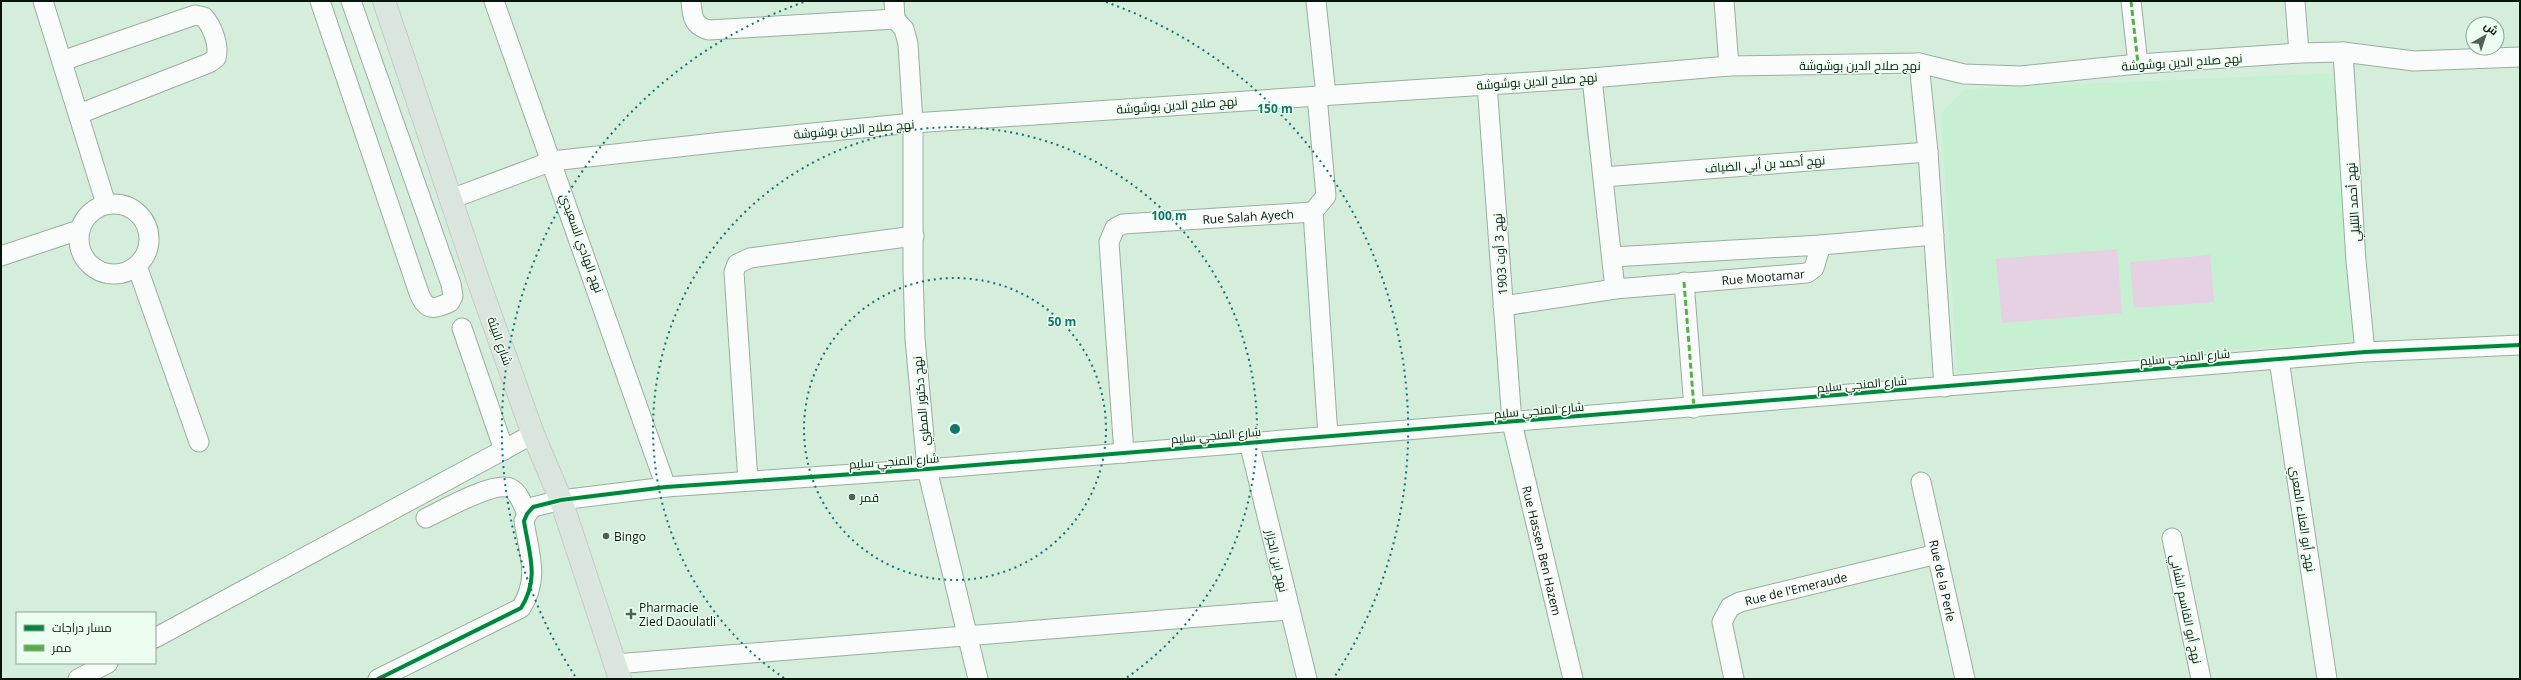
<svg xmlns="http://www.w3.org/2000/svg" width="2521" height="680" font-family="'Open Sans',Cairo,sans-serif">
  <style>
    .built { fill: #c7f0d2 }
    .pitch { fill: #e6d0e3 }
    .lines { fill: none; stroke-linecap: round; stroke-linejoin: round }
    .minor-casing { stroke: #9aae9f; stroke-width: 21 }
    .major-casing { stroke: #c3cec6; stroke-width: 24 }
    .minor { stroke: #f9fcfa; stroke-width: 19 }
    .major { stroke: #dae5de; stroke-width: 22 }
    .quiet { stroke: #54b144; stroke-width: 3; stroke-dasharray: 6 3; stroke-linecap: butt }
    .cycleway-casing { stroke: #ebfeef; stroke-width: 6 }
    .cycleway { stroke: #00873e; stroke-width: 4 }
    .ring { fill: none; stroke: #0f766e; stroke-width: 2; stroke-dasharray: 2 4 }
    .poi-dot { fill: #4e6254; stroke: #ebfeef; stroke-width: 1.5 }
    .labels { text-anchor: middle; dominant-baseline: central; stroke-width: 3; stroke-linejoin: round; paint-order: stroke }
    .street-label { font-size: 12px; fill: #06160b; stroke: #ebfeef }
    .poi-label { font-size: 12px; fill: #06160b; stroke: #ebfeef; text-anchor: start }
    .centre { fill: #0f766e; stroke: #ebfeef; stroke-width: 2 }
    .ring-label { font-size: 12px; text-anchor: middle; font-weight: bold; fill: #0f766e; stroke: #ebfeef; stroke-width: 3; stroke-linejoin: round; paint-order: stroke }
  </style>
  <rect width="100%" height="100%" fill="#d4eedb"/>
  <path class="built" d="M2336 73 2353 341 1957 373 1941 113 1965 89Z"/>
  <path class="pitch" d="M2117 249 2122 313 2002 323 1996 259Z
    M2210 255 2214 302 2134 308 2130 262Z"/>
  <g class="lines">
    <defs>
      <g id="minor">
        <path d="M43 1 106 204"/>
        <path d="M320 1 419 293C426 311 434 310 450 302L453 296 451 284 351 1"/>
        <path d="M494 1 666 487"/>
        <path d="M691 1C692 16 693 26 709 30L895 19"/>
        <path d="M894 1 895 19 904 29 908 44 913 123V270L915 339 927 469 978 679"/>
        <path d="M1316 1 1326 95"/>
        <path d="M1724 1 1729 66"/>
        <path d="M2131 1 2138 64"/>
        <path d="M2295 1 2299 53"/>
        <path d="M2343 52 2356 261 2365 352"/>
        <path d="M62 61 195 15 204 17C212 26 220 46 216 58L209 63 79 114"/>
        <path d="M1919 63 1928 152 1944 387"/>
        <path d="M1592 78 1615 289"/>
        <path id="s1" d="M1487 84 1512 423 1573 679"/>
        <path d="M1603 177 1928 152"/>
        <path d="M451 199 552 161 732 141 913 123 1592 78 1729 66 1919 63 1964 74 2021 76 2138 64 2299 53 2343 52 2414 61 2520 57"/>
        <circle cx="114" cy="239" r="35"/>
        <path d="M1313 212 1326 196 1317 96"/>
        <path d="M1821 245 1934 235"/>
        <path d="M1 256 79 230"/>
        <path d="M137 266 199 442"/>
        <path d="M1684 282 1694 408"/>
        <path id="s2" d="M1503 306 1615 289 1807 273 1814 268 1821 245 1612 257"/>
        <path d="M462 328 504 450"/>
        <path d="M2279 360 2327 679"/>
        <path d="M1249 442 1307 679"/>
        <path id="s3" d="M1124 453 1109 242 1115 228 1123 224 1313 212 1328 436"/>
        <path d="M748 481 734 272 737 264 750 258 914 236"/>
        <path id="s4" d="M1921 482 1965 679"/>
        <path d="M426 518C443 510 494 481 510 488 519 492 523 505 527 514"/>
        <path d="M2172 538 2201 679"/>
        <path d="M155 638 533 434"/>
        <path d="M615 664 1288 610"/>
        <path d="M78 679 108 663"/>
        <path d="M378 679 521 608C540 578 529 554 524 521L527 514 533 507 561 500 666 487 927 469 2365 352 2520 345"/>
        <path id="s5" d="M1734 679 1722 622 1730 607 1740 602 1937 554"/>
      </g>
      <path id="major" d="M384 1 478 280 533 434 561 500 620 679"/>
    </defs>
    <use href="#minor" class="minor-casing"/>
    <use href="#major" class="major-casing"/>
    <use href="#minor" class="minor"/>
    <use href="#major" class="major"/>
    <path class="quiet" d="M2131 1 2138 64
      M1684 282 1694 408"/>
    <defs>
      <path id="cycleway" d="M378 679 521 608C540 578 529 554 524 521L527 514 533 507 561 500 666 487 927 469 2365 352 2520 345"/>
    </defs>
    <use href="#cycleway" class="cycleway-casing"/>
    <use href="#cycleway" class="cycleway"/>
  </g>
  <g class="ring">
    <circle cx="955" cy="429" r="151"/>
    <path d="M784 678A302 302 0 1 1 1126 678"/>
    <path d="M575 676A453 453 0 0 1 804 2M1106 2A453 453 0 0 1 1335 676"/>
  </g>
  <g class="poi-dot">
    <circle cx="852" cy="497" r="4"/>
    <circle cx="606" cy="536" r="4"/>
    <path d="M629 608h4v4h4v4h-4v4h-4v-4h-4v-4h4z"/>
  </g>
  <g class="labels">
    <g class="street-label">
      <text transform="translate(2182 62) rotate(-4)">نهج صلاح الدين بوشوشة</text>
      <text x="1860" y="65">نهج صلاح الدين بوشوشة</text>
      <text transform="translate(1537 81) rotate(-4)">نهج صلاح الدين بوشوشة</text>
      <text transform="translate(1177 105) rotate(-4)">نهج صلاح الدين بوشوشة</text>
      <text transform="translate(854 129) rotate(-5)">نهج صلاح الدين بوشوشة</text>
      <text transform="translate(1765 164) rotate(-4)">نهج أحمد بن أبي الضياف</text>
      <text transform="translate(2353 202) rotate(-94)">نهج أحمد التليلي</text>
      <text stroke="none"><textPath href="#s3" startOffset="361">Rue Salah Ayech</textPath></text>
      <text transform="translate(582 243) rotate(70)">نهج الهادي السعيدي</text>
      <text transform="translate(1500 254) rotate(-94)">نهج 3 أوت 1903</text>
      <text stroke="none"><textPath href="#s2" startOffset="262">Rue Mootamar</textPath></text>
      <text transform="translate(500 341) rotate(70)">شارع البيئة</text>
      <text transform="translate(2185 357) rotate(-5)">شارع المنجي سليم</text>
      <text transform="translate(1862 384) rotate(-5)">شارع المنجي سليم</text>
      <text transform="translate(921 401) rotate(-95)">نهج دكتور المطري</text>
      <text transform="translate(1539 410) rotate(-5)">شارع المنجي سليم</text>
      <text transform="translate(1216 435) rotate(-5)">شارع المنجي سليم</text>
      <text transform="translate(894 461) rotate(-4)">شارع المنجي سليم</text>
      <text transform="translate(2303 519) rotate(81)">نهج أبو العلاء المعري</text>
      <text stroke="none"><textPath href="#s1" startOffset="471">Rue Hassen Ben Hazem</textPath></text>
      <text transform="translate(1277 561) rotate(77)">نهج ابن الجزار</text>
      <text stroke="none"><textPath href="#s4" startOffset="101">Rue de la Perle</textPath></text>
      <text stroke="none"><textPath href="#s5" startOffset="144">Rue de l'Emeraude</textPath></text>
      <text transform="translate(2186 609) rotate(78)">نهج أبو القاسم الشابي</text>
    </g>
    <g class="poi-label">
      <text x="860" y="497">قمر</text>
      <text x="614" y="536">Bingo</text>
      <text x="639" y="607">Pharmacie<tspan x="639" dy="14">Zied Daoulatli</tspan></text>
    </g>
  </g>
  <circle cx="955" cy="429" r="6" class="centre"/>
  <g class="ring-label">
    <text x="1275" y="113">150 m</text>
    <text x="1169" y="220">100 m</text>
    <text x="1062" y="326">50 m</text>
  </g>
  <rect width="2521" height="680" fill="none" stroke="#06160b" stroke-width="4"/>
  <rect x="16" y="612" width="140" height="52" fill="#ebfeef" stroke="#8fa194"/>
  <rect x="24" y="625" width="20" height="6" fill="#00873e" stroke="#8fa194"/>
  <text x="52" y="632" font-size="12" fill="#06160b">مسار دراجات</text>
  <rect x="24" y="645" width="20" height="6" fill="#54b144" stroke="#8fa194"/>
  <text x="52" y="652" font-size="12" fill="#06160b">ممر</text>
  <g transform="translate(2485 36) rotate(39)"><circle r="19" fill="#ebfeef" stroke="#8fa194"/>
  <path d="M0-3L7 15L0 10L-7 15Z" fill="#4e6254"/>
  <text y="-6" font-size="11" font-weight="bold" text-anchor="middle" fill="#06160b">ش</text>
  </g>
</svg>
